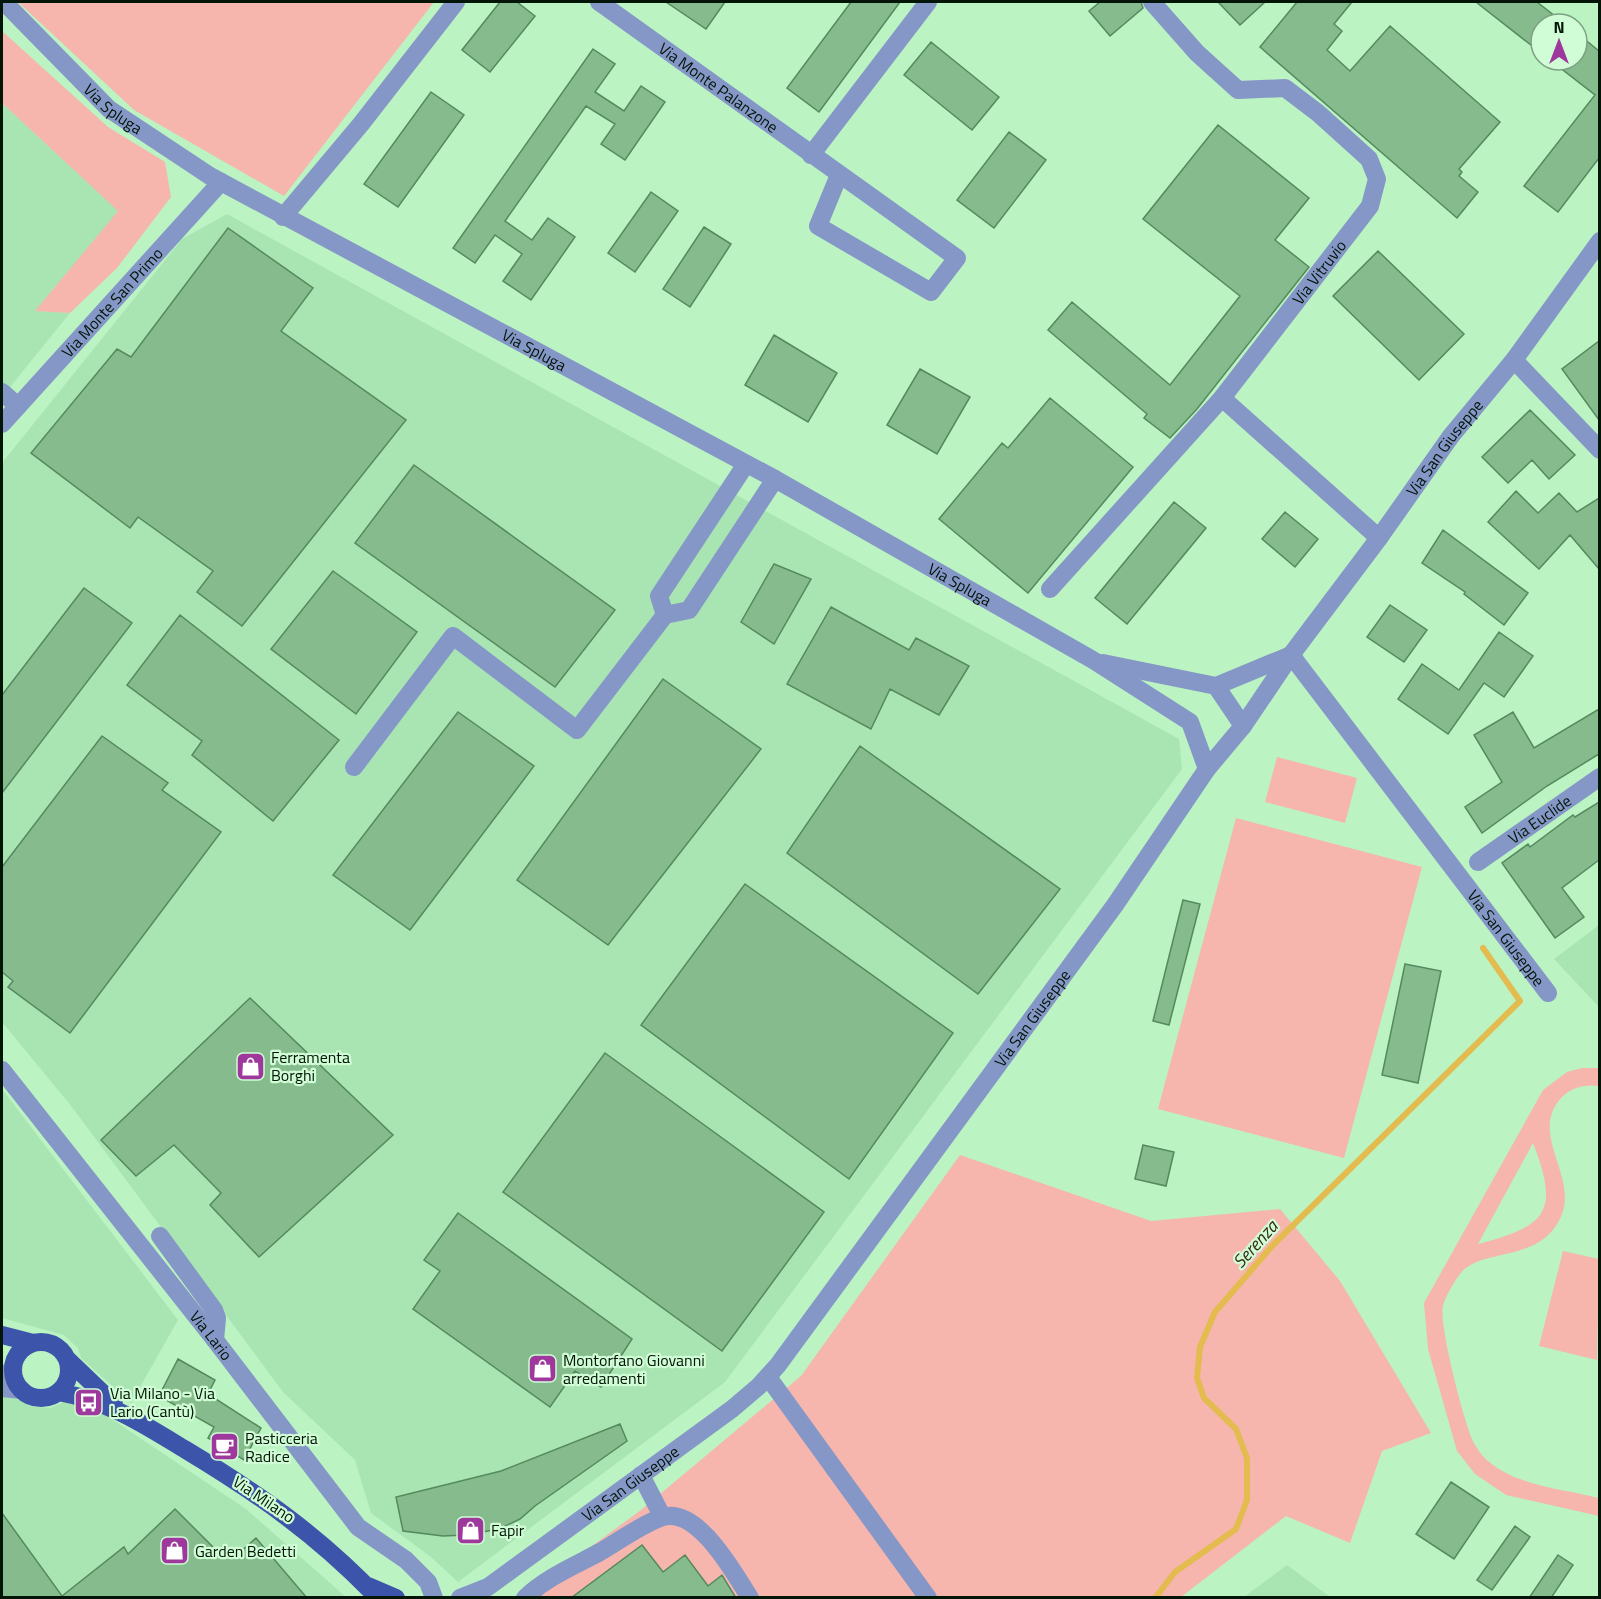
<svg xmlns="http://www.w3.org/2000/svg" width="1601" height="1599" font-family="'Titillium Web',sans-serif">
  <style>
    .built { fill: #a9e5b2 }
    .green { fill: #f6b6ad; fill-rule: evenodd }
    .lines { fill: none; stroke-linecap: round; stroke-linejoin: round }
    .stream { stroke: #e3bb4f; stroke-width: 6 }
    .building { fill: #85bb8d; stroke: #55895e; stroke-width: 1.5 }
    .minor { stroke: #8597c7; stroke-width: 18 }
    .major { stroke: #3c54aa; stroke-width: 18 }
    .labels { text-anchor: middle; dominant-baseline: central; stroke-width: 4.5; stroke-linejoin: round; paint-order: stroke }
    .street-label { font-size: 16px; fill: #021506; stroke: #d1fdd6 }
    .poi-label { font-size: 16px; fill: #021506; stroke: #d1fdd6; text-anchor: start }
    .water-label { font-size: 18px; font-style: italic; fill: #352c15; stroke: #d1fdd6 }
  </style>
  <rect width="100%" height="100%" fill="#bbf3c3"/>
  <path class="built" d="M2 103 119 211 36 311 70 313 2 397Z
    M227 214 1179 739 1182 769 725 1382 458 1582 431 1557 371 1513 355 1460 283 1392 72 1107 2 1022V463L182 239Z
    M1599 925V1007L1554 959Z
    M2 1089 178 1320 131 1403 81 1358 78 1348 64 1335 2 1318Z
    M2 1395 11 1396 29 1406 50 1408 67 1401 101 1412 246 1509 346 1597H2Z
    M1287 1565 1330 1597H1244Z"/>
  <path class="green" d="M18 2H434L284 196 134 110Z
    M2 31 108 127 165 162 171 197 117 268 70 313 35 311 118 211 2 103Z
    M1277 757 1357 778 1345 823 1265 802Z
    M1236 818 1422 867 1344 1158 1158 1109Z
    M1582 1068H1599V1086C1586 1084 1572 1087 1562 1097 1528 1132 1577 1175 1562 1214 1542 1265 1481 1246 1460 1274 1454 1282 1445 1297 1443 1306 1438 1322 1465 1427 1474 1443 1477 1449 1483 1457 1488 1461 1517 1486 1563 1489 1599 1498V1516L1506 1495 1475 1474 1457 1451 1428 1349 1424 1303 1543 1090 1567 1072ZM1533 1143C1560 1212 1547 1226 1478 1244Z
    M960 1155 1151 1221 1280 1209 1340 1281 1431 1433 1382 1451 1350 1543 1286 1516 1181 1597 521 1598 641 1510 801 1376Z
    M1563 1251 1599 1259 1597 1360 1539 1346Z"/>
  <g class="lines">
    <path class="stream" d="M1155 1598 1175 1572 1236 1529 1247 1500V1458L1236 1429 1204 1398 1197 1378 1200 1347 1215 1312 1273 1245 1520 1001 1483 948"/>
  </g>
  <path class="building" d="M500 2H517L535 16 490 72 462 50Z
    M666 2H725L706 29Z
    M851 2H900L819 112 787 88Z
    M1100 2H1141L1143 8 1110 36 1089 11Z
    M1218 2H1265L1240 25Z
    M1297 2H1352L1334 24 1342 31 1327 50 1350 71 1390 26 1500 122 1459 169 1462 172 1459 176 1478 192 1457 218 1260 47Z
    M1476 2H1537L1565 24H1541V53Z
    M1577 33 1599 51V158L1558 212 1524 186 1595 95 1550 60H1577Z
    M931 42 999 97 972 130 904 75Z
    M593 49 615 64 595 92 624 111 641 86 665 102 625 160 601 144 615 124 586 106 505 221 532 240 548 218 575 237 531 300 503 281 522 254 495 235 475 263 453 248Z
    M431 92 464 115 398 207 364 184Z
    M1218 125 1309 198 1275 240 1309 267 1197 409 1170 438 1144 418 1147 414 1048 330 1072 302 1170 385 1240 296 1143 219Z
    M1009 132 1046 160 994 228 957 200Z
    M651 192 678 211 635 272 608 253Z
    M704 227 731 244 690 307 663 289Z
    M228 228 313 288 281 331 406 420 242 626 197 592 213 571 138 517 130 528 31 453 117 349 131 357Z
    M1378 251 1464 334 1419 380 1333 296Z
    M774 335 837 373 808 422 745 385Z
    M1599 341V420L1562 369Z
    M920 369 970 397 937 454 887 425Z
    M1050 398 1133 467 1028 593 939 519 1002 443 1008 448Z
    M1530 410 1575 455 1549 479 1532 460 1508 483 1482 457Z
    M414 465 615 610 555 687 355 543Z
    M1516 491 1538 513 1559 493 1577 512 1599 498V569L1570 535 1539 569 1488 522Z
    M1174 502 1206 528 1127 624 1095 598Z
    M1285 512 1318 539 1295 567 1262 539Z
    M1443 530 1528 593 1504 625 1464 594 1465 592 1422 563Z
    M774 564 811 579 774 644 741 622Z
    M333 571 417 632 356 714 271 649Z
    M84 588 132 623 2 793V695Z
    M1390 605 1427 630 1404 662 1367 637Z
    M831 607 909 650 916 638 969 666 939 715 890 689 871 729 787 684Z
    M180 615 339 740 273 821 192 755 202 741 127 685Z
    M1499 632 1533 656 1504 697 1484 683 1448 734 1398 699 1422 664 1459 690Z
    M663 679 761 749 608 945 517 880Z
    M1599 709V754L1547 786 1482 833 1465 807 1502 782 1474 735 1513 712 1534 748Z
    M458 712 534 766 410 930 333 875Z
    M102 736 168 783 162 790 221 832 70 1033 8 987 13 981 2 972V867Z
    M860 746 1060 889 978 994 787 853Z
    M1599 802V860L1562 888 1584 917 1555 938 1502 863 1528 844 1530 847 1573 815 1575 817Z
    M745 884 953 1033 849 1179 641 1025Z
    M1183 900 1200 904 1169 1025 1153 1021Z
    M1405 964 1441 971 1418 1083 1382 1075Z
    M250 998 393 1135 259 1257 210 1205 221 1193 174 1145 136 1176 101 1140Z
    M605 1053 824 1212 722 1351 503 1192Z
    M1143 1145 1174 1152 1166 1186 1135 1179Z
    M458 1213 632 1339 601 1387 575 1371 550 1407 413 1309 440 1271 424 1260Z
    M178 1359 215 1380 208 1394 261 1428 244 1460 208 1438 214 1427 159 1396Z
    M620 1424 627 1441 535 1506 520 1519 499 1529 466 1535 443 1536 403 1531 396 1497 501 1471Z
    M1451 1482 1489 1507 1454 1559 1416 1534Z
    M175 1509 222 1556 232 1548 238 1554 256 1538 307 1598H2V1513L62 1596 124 1547 128 1554Z
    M1515 1526 1530 1537 1492 1590 1477 1580Z
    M642 1545 663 1572 685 1555 708 1586 722 1575 736 1598H571Z
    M1558 1555 1573 1565 1551 1598H1529Z"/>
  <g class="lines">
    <g class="minor">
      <path id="s1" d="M4 2 109 109 210 176 775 479 1093 660 1190 722 1207 769"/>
      <path id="s2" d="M599 2 957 258 931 292 818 226 839 175"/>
      <path d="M811 155 928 2"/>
      <path d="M283 217 361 124 456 2"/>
      <path d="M1514 360 1600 450"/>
      <path d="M2 392 18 406"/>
      <path d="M1222 398 1379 538"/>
      <path id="s3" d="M2 424 221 182"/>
      <path d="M746 464 659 596 665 615 689 610 775 479"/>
      <path id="s4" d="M1050 589 1222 398 1370 206 1377 179 1369 159 1318 113 1285 88 1238 90 1197 53 1152 2"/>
      <path id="s5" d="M1103 663 1216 686 1291 655 1548 993"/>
      <path d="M1216 686 1243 726"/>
      <path d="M354 767 453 636 577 730 665 615"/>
      <path id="s6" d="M1478 862 1600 777"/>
      <path id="s7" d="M2 1070 215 1340 358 1527 406 1560 428 1582 434 1598"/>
      <path d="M160 1236 214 1310 217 1318 215 1340"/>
      <path d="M768 1377 928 1598"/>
      <path d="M2 1379 13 1368"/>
      <path d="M2 1388 22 1390"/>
      <path d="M641 1475 662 1516"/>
      <path id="s8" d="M460 1598 488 1587 732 1409 759 1386 778 1365 1115 905 1207 769 1243 726 1291 655 1379 538 1451 436 1514 360 1600 241"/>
      <path d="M525 1598C545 1578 576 1565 600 1552 619 1541 639 1526 660 1518 696 1503 734 1573 750 1598"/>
    </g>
    <path class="major" d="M2 1335 33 1343
      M13 1370a28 28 0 1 1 56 0a28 28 0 1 1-56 0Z
      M68 1360 114 1404
      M58 1392C109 1401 143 1424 186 1450 259 1494 319 1536 378 1598
      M368 1586 396 1598"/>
  </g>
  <defs>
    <symbol id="shop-square" viewBox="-11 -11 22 22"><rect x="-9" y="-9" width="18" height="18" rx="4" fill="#9e389c" stroke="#d1fdd6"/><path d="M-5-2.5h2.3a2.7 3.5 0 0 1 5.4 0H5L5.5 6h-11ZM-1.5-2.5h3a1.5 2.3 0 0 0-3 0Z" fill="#fff"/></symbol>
    <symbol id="bus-square" viewBox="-11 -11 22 22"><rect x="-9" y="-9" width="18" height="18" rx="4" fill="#9e389c" stroke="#d1fdd6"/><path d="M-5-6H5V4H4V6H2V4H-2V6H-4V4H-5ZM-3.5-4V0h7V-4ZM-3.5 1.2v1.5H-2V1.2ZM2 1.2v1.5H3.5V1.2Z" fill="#fff"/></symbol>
    <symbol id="cafe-square" viewBox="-11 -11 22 22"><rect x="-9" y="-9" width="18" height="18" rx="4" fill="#9e389c" stroke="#d1fdd6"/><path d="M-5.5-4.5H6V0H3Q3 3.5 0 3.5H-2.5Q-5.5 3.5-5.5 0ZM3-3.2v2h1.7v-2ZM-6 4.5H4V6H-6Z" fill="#fff"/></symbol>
  </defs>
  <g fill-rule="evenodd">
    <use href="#shop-square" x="234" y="1050" width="33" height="33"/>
    <use href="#shop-square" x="526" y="1352" width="33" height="33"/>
    <use href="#bus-square" x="72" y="1386" width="33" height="33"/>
    <use href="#cafe-square" x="208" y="1430" width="33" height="33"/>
    <use href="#shop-square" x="454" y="1514" width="33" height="33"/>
    <use href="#shop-square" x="158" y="1534" width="33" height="33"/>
  </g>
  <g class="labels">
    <g class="street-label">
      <text stroke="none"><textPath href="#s2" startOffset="147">Via Monte Palanzone</textPath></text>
      <text stroke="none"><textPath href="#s1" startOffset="153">Via Spluga</textPath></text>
      <text stroke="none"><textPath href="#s4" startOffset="416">Via Vitruvio</textPath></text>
      <text stroke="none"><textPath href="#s3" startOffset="164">Via Monte San Primo</textPath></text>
      <text stroke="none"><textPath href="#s1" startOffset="639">Via Spluga</textPath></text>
      <text stroke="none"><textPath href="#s8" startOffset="1530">Via San Giuseppe</textPath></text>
      <text stroke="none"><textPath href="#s1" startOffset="1125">Via Spluga</textPath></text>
      <text stroke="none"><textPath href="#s6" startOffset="75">Via Euclide</textPath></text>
      <text stroke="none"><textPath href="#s5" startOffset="552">Via San Giuseppe</textPath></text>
      <text stroke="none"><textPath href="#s8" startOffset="826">Via San Giuseppe</textPath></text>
      <text stroke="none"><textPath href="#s7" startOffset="338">Via Lario</textPath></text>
      <text stroke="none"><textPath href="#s8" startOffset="206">Via San Giuseppe</textPath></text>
      <text transform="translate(264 1499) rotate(34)">Via Milano</text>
    </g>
    <g class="poi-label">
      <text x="271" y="1057">Ferramenta<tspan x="271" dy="18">Borghi</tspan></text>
      <text x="563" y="1360">Montorfano Giovanni<tspan x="563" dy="18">arredamenti</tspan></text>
      <text x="110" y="1393">Via Milano - Via<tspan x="110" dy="18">Lario (Cantù)</tspan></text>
      <text x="245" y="1438">Pasticceria<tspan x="245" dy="18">Radice</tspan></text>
      <text x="491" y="1530">Fapir</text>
      <text x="195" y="1551">Garden Bedetti</text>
    </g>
    <g class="water-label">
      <text transform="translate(1255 1244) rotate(-48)">Serenza</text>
    </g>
  </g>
  <rect width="1601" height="1599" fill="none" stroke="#021506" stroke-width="6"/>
  <g transform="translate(1559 42)"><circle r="28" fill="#d1fdd6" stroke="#7ea083" stroke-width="1.5"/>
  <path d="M0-4.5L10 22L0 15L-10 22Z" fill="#9e389c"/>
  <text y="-9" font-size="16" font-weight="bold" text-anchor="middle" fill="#021506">N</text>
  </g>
</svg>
